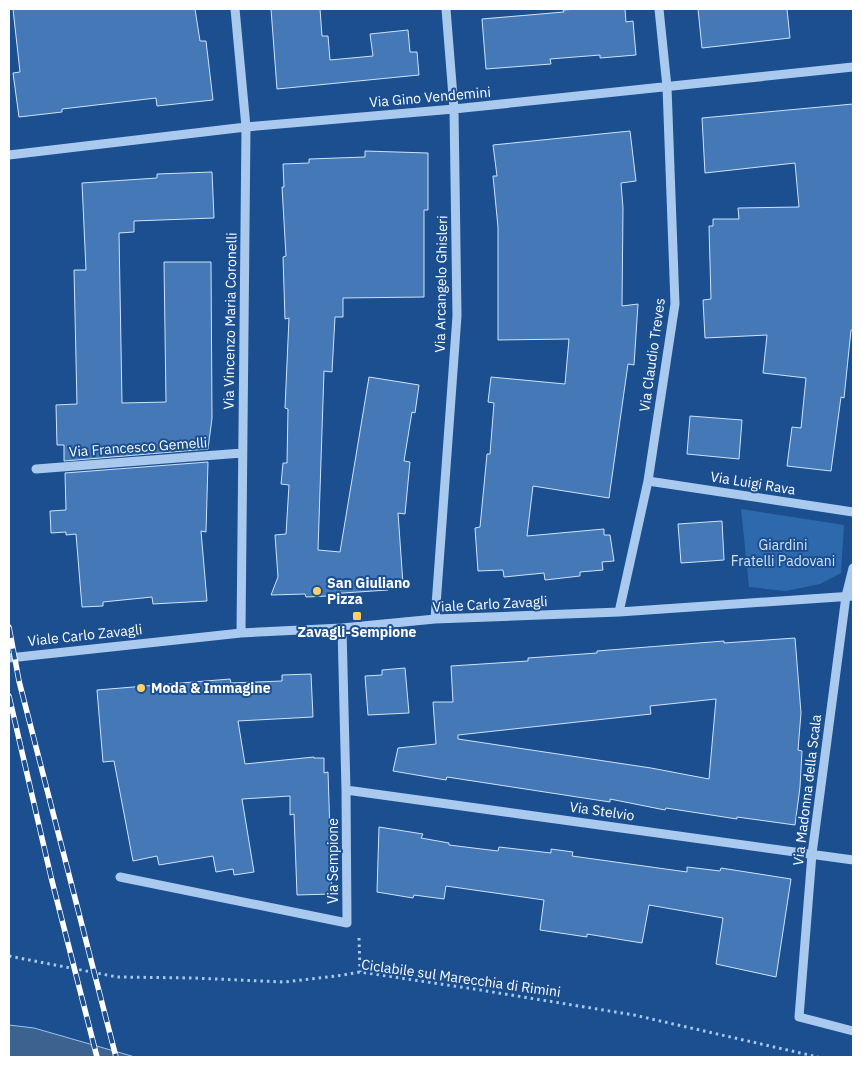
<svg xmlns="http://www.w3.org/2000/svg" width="862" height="1066" font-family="'IBM Plex Sans',sans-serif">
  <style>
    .green { fill: #2e69ad }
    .water { fill: #3c6290; stroke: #9cc4f0 }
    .building { fill: #4478b7; stroke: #cfe3fa; fill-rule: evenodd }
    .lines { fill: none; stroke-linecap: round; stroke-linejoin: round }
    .path { stroke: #a9c9ee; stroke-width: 3; stroke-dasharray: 2.5 4; stroke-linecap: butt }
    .minor { stroke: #a9c9ee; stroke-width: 9 }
    .rail-casing { stroke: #fff; stroke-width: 5.5 }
    .rail { stroke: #1b4f8f; stroke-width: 4; stroke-dasharray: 11; stroke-linecap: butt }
    .poi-dot { fill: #ffd166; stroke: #1b4f8f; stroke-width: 2 }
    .labels { text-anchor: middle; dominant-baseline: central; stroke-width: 4; stroke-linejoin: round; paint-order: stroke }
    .street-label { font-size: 14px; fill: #fff; stroke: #1b4f8f }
    .park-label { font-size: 14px; fill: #cfe3fa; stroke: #1b4f8f }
    .poi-label { font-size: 14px; font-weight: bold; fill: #fff; stroke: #1b4f8f; text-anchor: start }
  </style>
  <rect width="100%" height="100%" fill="#1b4f8f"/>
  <path class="green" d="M741 509 844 525 841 573 820 584 786 591 749 587Z"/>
  <path class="water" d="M9 1025 34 1028 135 1057H9Z"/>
  <path class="building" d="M13 9H195L200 41H206L213 100 157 106 156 98 62 109V112L19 117 13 73 20 72Z
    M271 9H320L322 36H328L330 60 373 56 370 34 408 30 410 52H417L419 75 277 89Z
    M579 9H625L626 22 633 21 636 55 600 58V55L550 59 551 64 486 69 482 19 564 12 563 10Z
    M698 9H787L790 38 702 48Z
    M853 104V330H851L844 398 841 397 831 471 787 466 792 427 801 428 806 378 763 373 767 335 705 338 703 300 711 299 709 226H713V219H739L738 208 799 207 795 163 705 173 702 118Z
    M630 131 636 181 621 183 623 208 622 306 638 304 634 365 628 364 609 498 533 486 527 536 604 529V535H610L614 561 602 562 603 570 580 572V576L545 580 544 573 504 577 503 570 478 571 475 528 480 527 487 454H490L494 403 488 402 491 377 565 384 569 339 498 340V227L493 176H497L493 145Z
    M365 151 428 153V210H424V297L343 298V317H335L332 372 324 371 318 550 340 552 369 377 419 385 415 413 412 412 404 461 410 462 405 514 398 513 403 584 387 585 388 590 328 594V596L306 597 305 594 271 595 278 577 275 535 286 534 289 485 281 484 283 463H287L288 409 285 408 289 318 285 319 283 257 286 256 282 187H284L283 164 309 163V159L365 157Z
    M212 172 214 218 134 221V232L119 233 122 403 166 402 164 262H211L212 418 208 449 64 461V445H57L56 405 77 404 74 270H86L82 183 157 178V174Z
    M690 416 742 420 739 459 687 454Z
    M208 462 206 532 201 531 207 601 153 604 152 597 103 602V606L82 607 76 534 66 535V532L51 533 50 511 66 510 65 473Z
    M722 521 724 560 681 563 678 524Z
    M795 638 801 713 798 750 802 751 800 787 795 825 737 817V819L666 808 665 810 610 799V802L447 777 446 780 393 771 398 748 436 744 433 702H453L451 666 528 661V658L597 653V651L724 641V643ZM716 699 709 779 651 768 458 739V735L651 714 650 706Z
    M405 668 409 713 368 715 365 676 382 675V670Z
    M311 674 313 717 238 721 245 764 314 757V758H324V773L328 772 332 894 297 895 294 814 290 815V796L242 799 254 872 234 875 233 869 216 872 213 856 159 865 157 856 133 861 114 761 103 762 97 690 230 679 231 683 282 681V675Z
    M379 827 423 834 421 838 449 843V845L498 851 499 847 551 853V849L573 852 572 856 687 872V867L720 871 721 868 791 879 776 977 716 964 723 918 649 905 642 943 587 934V937L540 930 544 900 446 886 444 899 414 895 413 898 377 892Z"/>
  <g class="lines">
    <path class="path" d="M359 938 360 972
      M9 956 117 977 193 978 284 982 337 976 360 972 474 989 634 1015 818 1057"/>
    <path class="minor" d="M235 9 246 127 241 633
      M9 155 246 127 454 109 853 67
      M36 469 242 453
      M648 481 853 512
      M853 568 846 596 812 854 799 1017 853 1031
      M619 612 648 481 675 304 667 87 659 9
      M435 619 457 316 454 109 446 9
      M9 658 241 633 342 628 435 619 619 612 853 596
      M346 790 853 860
      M120 877 347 923 346 790 342 628"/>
    <defs>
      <path id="rail" d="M9 627 19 681 116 1057
        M9 696 51 877 97 1057"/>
    </defs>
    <use href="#rail" class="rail-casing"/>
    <use href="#rail" class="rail"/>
  </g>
  <g class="poi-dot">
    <circle cx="317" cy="591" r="5"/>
    <rect x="352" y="611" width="10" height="10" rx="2.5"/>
    <circle cx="141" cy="688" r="5"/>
  </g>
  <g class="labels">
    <g class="street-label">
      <text transform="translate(430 97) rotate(-5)">Via Gino Vendemini</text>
      <text transform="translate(441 284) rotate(-89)">Via Arcangelo Ghisleri</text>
      <text transform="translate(230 321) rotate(-89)">Via Vincenzo Maria Coronelli</text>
      <text transform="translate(652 355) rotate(-82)">Via Claudio Treves</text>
      <text transform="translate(138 447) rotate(-4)">Via Francesco Gemelli</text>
      <text transform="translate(753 483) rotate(9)">Via Luigi Rava</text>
      <text transform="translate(490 604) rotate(-3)">Viale Carlo Zavagli</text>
      <text transform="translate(85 635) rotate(-6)">Viale Carlo Zavagli</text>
      <text transform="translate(807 790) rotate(-83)">Via Madonna della Scala</text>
      <text transform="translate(602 811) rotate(8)">Via Stelvio</text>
      <text transform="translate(333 861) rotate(-90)">Via Sempione</text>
      <text transform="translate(461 978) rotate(8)">Ciclabile sul Marecchia di Rimini</text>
    </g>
    <g class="park-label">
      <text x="783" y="545">Giardini<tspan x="783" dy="16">Fratelli Padovani</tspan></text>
    </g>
    <g class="poi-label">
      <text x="327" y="583">San Giuliano<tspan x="327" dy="16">Pizza</tspan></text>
      <text x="357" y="632" text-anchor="middle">Zavagli-Sempione</text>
      <text x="151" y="688">Moda &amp; Immagine</text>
    </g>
  </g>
  <rect width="862" height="1066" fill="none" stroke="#ffffff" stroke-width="20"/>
</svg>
